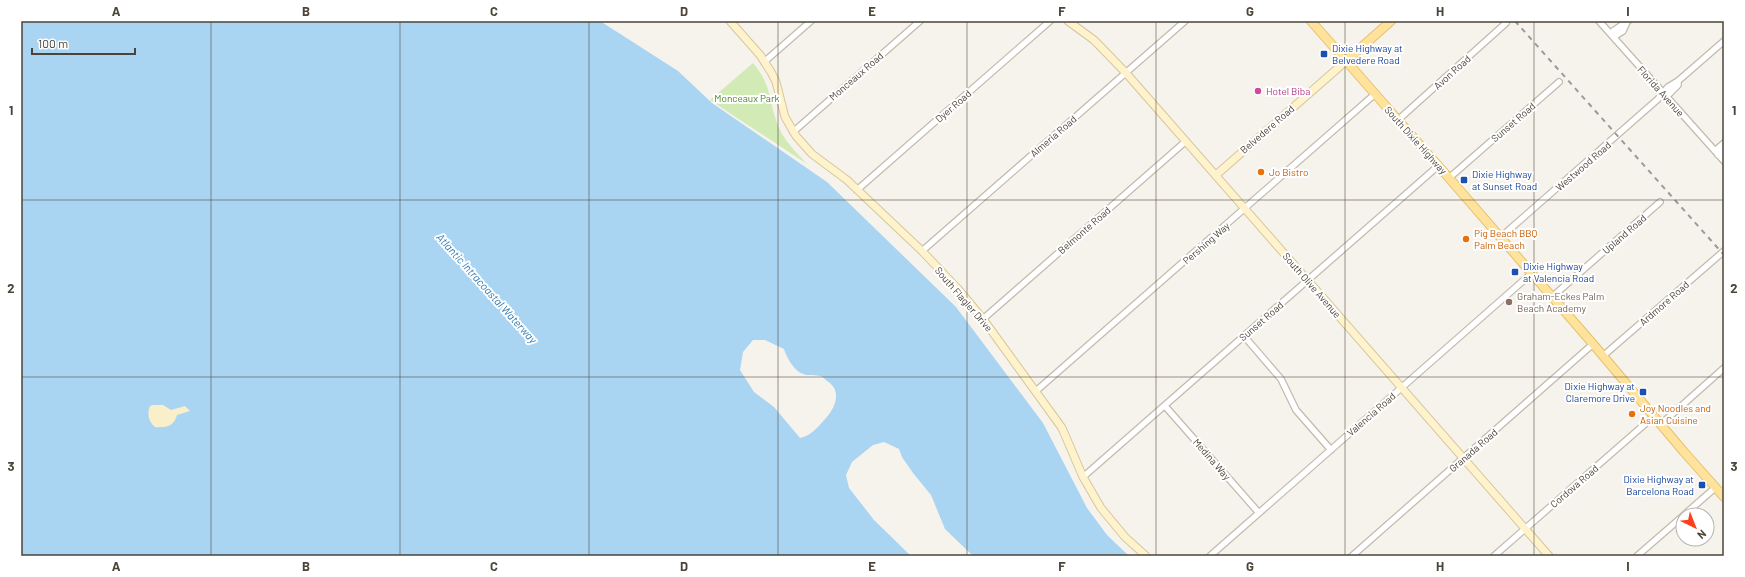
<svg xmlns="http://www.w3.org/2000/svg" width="1745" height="577" font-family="Barlow,sans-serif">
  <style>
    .green { fill: #d2eab5 }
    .sand { fill: #f9efc9 }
    .water { fill: #a9d4f2; fill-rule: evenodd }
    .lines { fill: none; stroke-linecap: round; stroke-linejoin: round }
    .street-casing { stroke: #c2bbae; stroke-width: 8 }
    .secondary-casing { stroke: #d6c79b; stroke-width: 9 }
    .primary-casing { stroke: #e6c16a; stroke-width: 10 }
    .street { stroke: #fff; stroke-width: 5.5 }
    .secondary { stroke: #fff3cd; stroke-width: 7 }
    .primary { stroke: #ffe39c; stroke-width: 8 }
    .rail { stroke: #9a9a9a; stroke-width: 2; stroke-dasharray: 5 5; stroke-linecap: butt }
    .grid { fill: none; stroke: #4b4439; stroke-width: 1; stroke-opacity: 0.55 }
    .transit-dot { fill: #1a4fb4; stroke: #fff; stroke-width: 1.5 }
    .hotel-dot { fill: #d1479c; stroke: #fff; stroke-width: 1.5 }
    .food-dot { fill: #e8710a; stroke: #fff; stroke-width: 1.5 }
    .education-dot { fill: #8d6e63; stroke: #fff; stroke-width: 1.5 }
    .labels { text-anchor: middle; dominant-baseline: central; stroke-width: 4; stroke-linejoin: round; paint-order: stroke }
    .transit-label { font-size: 10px; fill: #164399; stroke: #fff; text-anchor: start }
    .street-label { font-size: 10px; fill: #4b4439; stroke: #fff }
    .hotel-label { font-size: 10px; fill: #b23c85; stroke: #fff; text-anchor: start }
    .park-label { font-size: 10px; fill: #4a7f2a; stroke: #fff }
    .food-label { font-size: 10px; fill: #c56008; stroke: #fff; text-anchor: start }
    .education-label { font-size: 10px; fill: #785e54; stroke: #fff; text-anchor: start }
    .water-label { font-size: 11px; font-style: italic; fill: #2e7ab2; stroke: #fff }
    .neatline { fill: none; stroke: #4b4439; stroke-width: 1.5 }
    .grid-label { font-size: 13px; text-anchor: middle; font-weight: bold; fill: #4b4439 }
  </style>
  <rect width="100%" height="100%" fill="#f6f3ec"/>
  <path class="green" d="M753 63C773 86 768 103 779 128 786 143 797 153 807 164L710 100Z"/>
  <path class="sand" d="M153 404 163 405 171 410 185 406 190 412 177 415C172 435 140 429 150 406Z"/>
  <path class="water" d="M21 21H600L678 71 712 103 827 182 956 307 1043 423 1087 508 1107 535 1129 556H973L945 529 931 495 913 473 902 457 899 449 884 442 873 445 852 462 846 475 849 488 874 520 911 556H21ZM753 340H765L784 349C786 356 792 367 799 372 807 377 812 374 820 376 822 376 825 379 827 381 842 390 836 407 826 418 818 427 812 435 800 438L774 407 754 392 740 370 743 352ZM153 405H163L171 410 185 406 190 411 177 415C174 426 167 428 155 427 148 421 147 414 150 406Z"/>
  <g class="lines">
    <defs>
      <path id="street" d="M1599 21 1724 161
        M1612 35 1615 36 1623 31 1627 22
        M1612 35 1613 31 1628 21
        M764 62 811 21
        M1664 94H1669L1678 85V81
        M1398 120 1506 23
        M793 132 920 21
        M1715 151 1724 143
        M1718 155 1724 149
        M1449 178 1559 82
        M857 190 1050 21
        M1501 237 1658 99 1668 87 1678 81 1724 41
        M922 251 1185 21
        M1552 297 1660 202
        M983 319 1186 141
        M1244 336 1281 379 1296 410 1331 450
        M1603 356 1724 251
        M1036 391 1375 94
        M1165 406 1259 513
        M1660 425 1724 368
        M1083 477 1438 166
        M1684 515 1716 487
        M1210 556 1532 273
        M1352 556 1593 344
        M1494 556 1653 417
        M1637 556 1683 516"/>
      <path id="secondary" d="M730 21 760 55 771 72 776 82 785 117 796 136 812 154 847 180 922 251 958 289 983 319 1062 428 1083 477 1101 508 1125 537 1146 556
        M1068 21 1094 40 1126 73 1549 556
        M1216 175 1346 61"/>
      <path id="primary" d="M1311 21 1449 178 1593 344 1684 452 1724 497
        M1346 61 1391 21"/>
    </defs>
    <use href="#street" class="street-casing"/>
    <use href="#secondary" class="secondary-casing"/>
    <use href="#primary" class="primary-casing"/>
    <use href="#street" class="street"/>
    <use href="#secondary" class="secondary"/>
    <use href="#primary" class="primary"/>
    <path class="rail" d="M1515 21 1724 255"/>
  </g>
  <path class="grid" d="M211 21V556M400 21V556M589 21V556M778 21V556M967 21V556M1156 21V556M1345 21V556M1534 21V556M21 200H1724M21 377H1724"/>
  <g class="transit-dot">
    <rect x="1320" y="50" width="8" height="8" rx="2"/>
    <rect x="1460" y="176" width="8" height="8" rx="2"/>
    <rect x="1511" y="268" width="8" height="8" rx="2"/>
    <rect x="1639" y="388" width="8" height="8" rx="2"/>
    <rect x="1698" y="481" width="8" height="8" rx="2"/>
  </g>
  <circle class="hotel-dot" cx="1258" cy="91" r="4"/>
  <g class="food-dot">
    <circle cx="1261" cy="172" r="4"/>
    <circle cx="1466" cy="239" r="4"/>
    <circle cx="1632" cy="414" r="4"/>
  </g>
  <circle class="education-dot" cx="1509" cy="302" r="4"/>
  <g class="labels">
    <g class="transit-label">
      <text x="1332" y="48">Dixie Highway at<tspan x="1332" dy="12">Belvedere Road</tspan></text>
      <text x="1472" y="174">Dixie Highway<tspan x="1472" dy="12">at Sunset Road</tspan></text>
      <text x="1523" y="266">Dixie Highway<tspan x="1523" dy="12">at Valencia Road</tspan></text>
      <text x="1635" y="386" text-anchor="end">Dixie Highway at<tspan x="1635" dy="12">Claremore Drive</tspan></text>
      <text x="1694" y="479" text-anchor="end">Dixie Highway at<tspan x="1694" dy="12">Barcelona Road</tspan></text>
    </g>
    <g class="street-label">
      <text transform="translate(1452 72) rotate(-42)">Avon Road</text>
      <text transform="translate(856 76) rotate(-41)">Monceaux Road</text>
      <text transform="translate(1661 91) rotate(48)">Florida Avenue</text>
      <text transform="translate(953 106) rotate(-41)">Dyer Road</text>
      <text transform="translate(1513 122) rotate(-41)">Sunset Road</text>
      <text transform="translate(1267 129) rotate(-41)">Belvedere Road</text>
      <text transform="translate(1053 136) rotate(-41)">Almeria Road</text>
      <text transform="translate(1416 140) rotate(48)">South Dixie Highway</text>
      <text transform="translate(1583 166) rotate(-41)">Westwood Road</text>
      <text transform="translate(1084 230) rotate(-41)">Belmonte Road</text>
      <text transform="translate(1624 234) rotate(-41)">Upland Road</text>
      <text transform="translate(1206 243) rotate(-41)">Pershing Way</text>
      <text transform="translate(1312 285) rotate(49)">South Olive Avenue</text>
      <text transform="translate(964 299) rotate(49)">South Flagler Drive</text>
      <text transform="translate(1664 303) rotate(-41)">Ardmore Road</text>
      <text transform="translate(1261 321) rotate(-41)">Sunset Road</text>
      <text transform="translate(1371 414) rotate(-41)">Valencia Road</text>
      <text transform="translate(1473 450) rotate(-41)">Granada Road</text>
      <text transform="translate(1212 459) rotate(49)">Medina Way</text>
      <text transform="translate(1574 486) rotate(-41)">Cordova Road</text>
    </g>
    <g class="hotel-label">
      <text x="1266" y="91">Hotel Biba</text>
    </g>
    <g class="park-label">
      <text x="747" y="98">Monceaux Park</text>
    </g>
    <g class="food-label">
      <text x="1269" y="172">Jo Bistro</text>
      <text x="1474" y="233">Pig Beach BBQ<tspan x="1474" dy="12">Palm Beach</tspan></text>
      <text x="1640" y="408">Joy Noodles and<tspan x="1640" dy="12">Asian Cuisine</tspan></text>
    </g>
    <g class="education-label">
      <text x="1517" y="296">Graham-Eckes Palm<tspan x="1517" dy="12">Beach Academy</tspan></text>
    </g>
    <g class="water-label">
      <text transform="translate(487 288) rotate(48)">Atlantic Intracoastal Waterway</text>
    </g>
  </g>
  <rect width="1745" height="577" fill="none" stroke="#ffffff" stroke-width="44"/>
  <g transform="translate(1695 527) rotate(137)"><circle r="19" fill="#ffffff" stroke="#b7b4b0"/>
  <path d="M0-3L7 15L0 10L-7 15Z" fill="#fc3f1d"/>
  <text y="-6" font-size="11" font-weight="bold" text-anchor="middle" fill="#4b4439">N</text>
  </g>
  <path d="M32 48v6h103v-6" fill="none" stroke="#4b4439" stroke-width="2"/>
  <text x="38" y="48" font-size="12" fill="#4b4439" stroke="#ffffff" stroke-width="3" paint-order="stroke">100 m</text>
  <rect x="22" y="22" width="1701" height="533" class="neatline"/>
  <g class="grid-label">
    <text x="116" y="16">A</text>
    <text x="306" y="16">B</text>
    <text x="494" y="16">C</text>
    <text x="684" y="16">D</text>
    <text x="872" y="16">E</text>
    <text x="1062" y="16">F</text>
    <text x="1250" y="16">G</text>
    <text x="1440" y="16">H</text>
    <text x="1628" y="16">I</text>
    <text x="11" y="115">1</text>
    <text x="1734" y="115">1</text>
    <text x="11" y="293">2</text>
    <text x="1734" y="293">2</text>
    <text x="11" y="471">3</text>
    <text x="1734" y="471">3</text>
    <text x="116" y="571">A</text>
    <text x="306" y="571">B</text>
    <text x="494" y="571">C</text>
    <text x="684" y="571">D</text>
    <text x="872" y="571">E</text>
    <text x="1062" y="571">F</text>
    <text x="1250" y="571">G</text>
    <text x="1440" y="571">H</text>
    <text x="1628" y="571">I</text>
  </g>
</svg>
